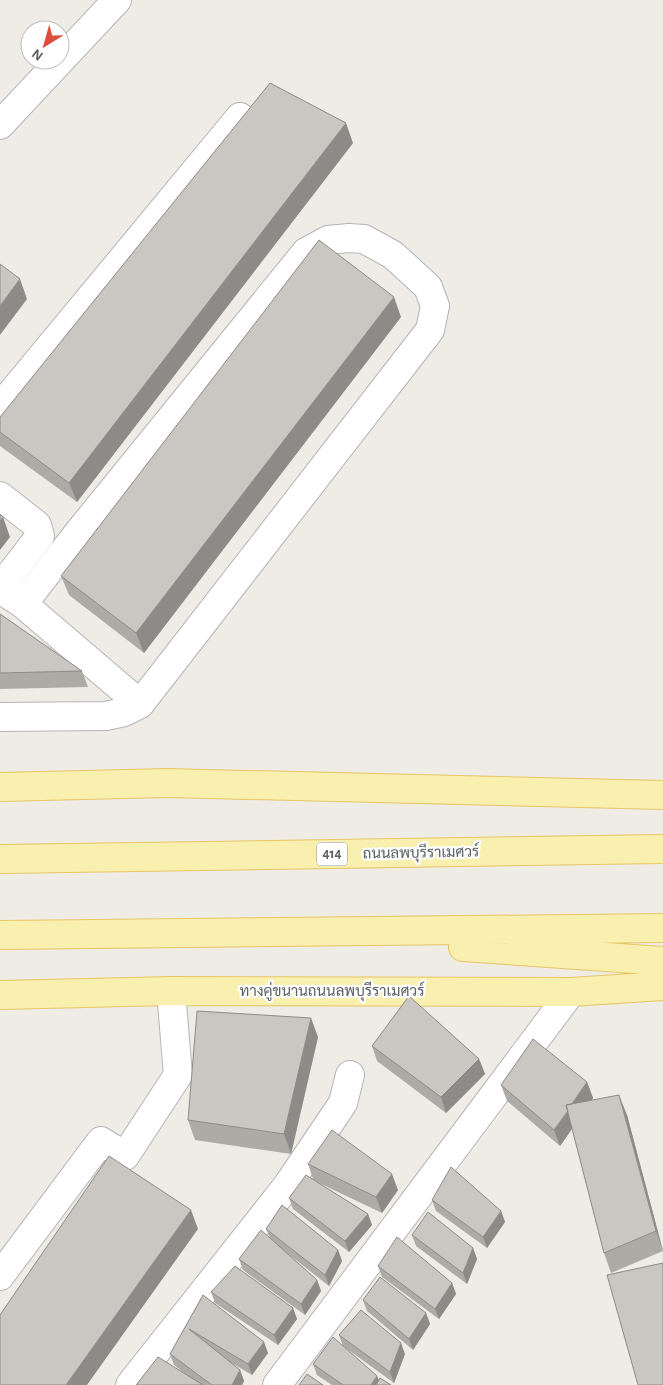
<svg xmlns="http://www.w3.org/2000/svg" width="663" height="1385" font-family="'Alegreya Sans',Sarabun,sans-serif">
  <style>
    .lines { fill: none; stroke-linecap: round; stroke-linejoin: round }
    .minor-casing { stroke: #b2b5b9; stroke-width: 30 }
    .major-casing { stroke: #e7c665; stroke-width: 30 }
    .minor { stroke: #fff; stroke-width: 28 }
    .major { stroke: #f9efaf; stroke-width: 28 }
    .wall { fill: #aeaba7 }
    .shaded-wall { fill: #8d8b88 }
    .building { fill: #cac7c2; stroke: #8d8b88 }
    .labels { text-anchor: middle; dominant-baseline: central; stroke-width: 4.5; stroke-linejoin: round; paint-order: stroke }
    .shield { fill: #fff; stroke: #8e9092; stroke-width: 1 }
    .shield-label { font-size: 14px; font-weight: bold; fill: #5d6064 }
    .street-label { font-size: 15px; fill: #5d6064; stroke: #fff }
  </style>
  <rect width="100%" height="100%" fill="#eeece5"/>
  <g class="lines">
    <defs>
      <path id="minor" d="M0 125 117 0
        M0 407 240 117
        M0 496 37 525 40 536 0 588
        M0 589 23 604 140 704
        M0 717 106 716 124 712 140 704 430 330 435 306 428 287 393 255 364 239 349 238 328 240 306 252 78 533 23 604
        M0 1276 101 1141 125 1156 178 1075 171 991
        M130 1385 287 1186 343 1103 350 1075
        M277 1385 571 992"/>
      <path id="major" d="M0 787 167 783 663 795
        M0 859 663 849
        M0 935 663 928
        M463 947 663 961
        M0 995 171 991 571 992 663 986"/>
    </defs>
    <use href="#minor" class="minor-casing"/>
    <use href="#major" class="major-casing"/>
    <use href="#minor" class="minor"/>
    <use href="#major" class="major"/>
  </g>
  <path class="wall" d="M353 143 77 502 0 446V417Z
    M401 317 144 653 69 595 61 576Z
    M0 614 82 671 88 687 0 689Z
    M318 1037 291 1154 195 1140 188 1120Z
    M372 1046 479 1059 485 1074 446 1113 377 1061Z
    M587 1082 593 1098 591 1101 627 1115 663 1251 611 1273 604 1253 572 1129 560 1146 507 1101 501 1085Z
    M308 1164 398 1190 382 1213 317 1182 368 1214 372 1225 349 1252 293 1209 289 1198 313 1179Z
    M432 1200 501 1211 505 1222 487 1248 436 1211Z
    M266 1229 338 1250 342 1261 329 1286 282 1249 317 1280 321 1291 305 1315 243 1270 239 1259 270 1238Z
    M412 1235 473 1248 477 1259 467 1284 416 1246Z
    M378 1266 452 1283 456 1294 439 1319 382 1277Z
    M211 1292 293 1308 297 1319 278 1345 215 1303Z
    M203 1295 268 1353 252 1375 228 1361 240 1370 244 1381 242 1385H136L184 1373 174 1365 170 1354Z
    M363 1300 426 1313 430 1324 413 1350 367 1311Z
    M339 1335 405 1354 394 1383 343 1346Z
    M313 1364 377 1376 379 1380 391 1385H332L317 1375Z"/>
  <path class="shaded-wall" d="M346 123 353 143 77 502 69 483Z
    M20 279 27 299 0 335V306Z
    M394 297 401 317 144 653 136 633Z
    M3 517 10 537 0 550V521Z
    M311 1018 318 1037 291 1154 284 1134Z
    M479 1059 485 1074 446 1113 441 1097Z
    M587 1082 593 1098 560 1146 554 1130Z
    M619 1095 627 1115 663 1251 656 1231Z
    M392 1174 398 1190 382 1213 376 1197Z
    M191 1210 198 1229 87 1385H66Z
    M501 1211 505 1222 487 1248 483 1237Z
    M368 1214 372 1225 349 1252 345 1241Z
    M473 1248 477 1259 467 1284 463 1273Z
    M338 1250 342 1261 329 1286 325 1275Z
    M317 1280 321 1291 305 1315 301 1304Z
    M452 1283 456 1294 439 1319 435 1309Z
    M293 1308 297 1319 278 1345 274 1335Z
    M426 1313 430 1324 413 1350 409 1339Z
    M264 1342 268 1353 252 1375 248 1364Z
    M401 1343 405 1354 394 1383 390 1372Z
    M240 1370 244 1381 242 1385H232Z
    M377 1376 380 1385H371Z"/>
  <path class="building" d="M270 83 346 123 69 483 0 432V417Z
    M319 240 394 297 136 633 61 576Z
    M0 264 20 279 0 306Z
    M0 514 3 517 0 521Z
    M0 614 82 671 0 673Z
    M409 996 479 1059 441 1097 372 1046Z
    M197 1011 311 1018 284 1134 188 1120Z
    M533 1039 587 1082 572 1104 566 1105 568 1111 554 1130 501 1085Z
    M619 1095 656 1231 604 1253 566 1105Z
    M332 1130 392 1174 376 1197 308 1164Z
    M109 1156 191 1210 66 1385H0V1315Z
    M451 1167 501 1211 483 1237 432 1200Z
    M306 1175 368 1214 345 1241 289 1198Z
    M282 1205 338 1250 325 1275 266 1229Z
    M428 1212 473 1248 463 1273 412 1235Z
    M261 1230 317 1280 301 1304 239 1259Z
    M397 1237 452 1283 435 1309 378 1266Z
    M663 1263V1385H638L607 1275Z
    M235 1266 293 1308 274 1335 211 1292Z
    M380 1277 426 1313 409 1339 363 1300Z
    M203 1295 264 1342 248 1364 189 1329 240 1370 232 1385H212L170 1354Z
    M361 1310 401 1343 390 1372 339 1335Z
    M333 1337 377 1376 371 1385H343L313 1364Z
    M158 1357 203 1385H136Z
    M307 1374 323 1385H299Z
    M380 1378 391 1385H376Z"/>
  <g class="labels">
    <rect class="shield" x="317" y="842.5" width="30" height="23" rx="4"/>
    <g class="shield-label">
      <text x="332" y="854">414</text>
    </g>
    <g class="street-label">
      <text transform="translate(421 853) rotate(-1)">ถนนลพบุรีราเมศวร์</text>
      <text x="332" y="991">ทางคู่ขนานถนนลพบุรีราเมศวร์</text>
    </g>
  </g>
  <g transform="translate(45 45) rotate(217)"><circle r="24" fill="#ffffff" stroke="#bebfc1"/>
  <path d="M0-4L9 19L0 12L-9 19Z" fill="#dd4d3c"/>
  <text y="-8" font-size="14" font-weight="bold" text-anchor="middle" fill="#5d6064">N</text>
  </g>
</svg>
